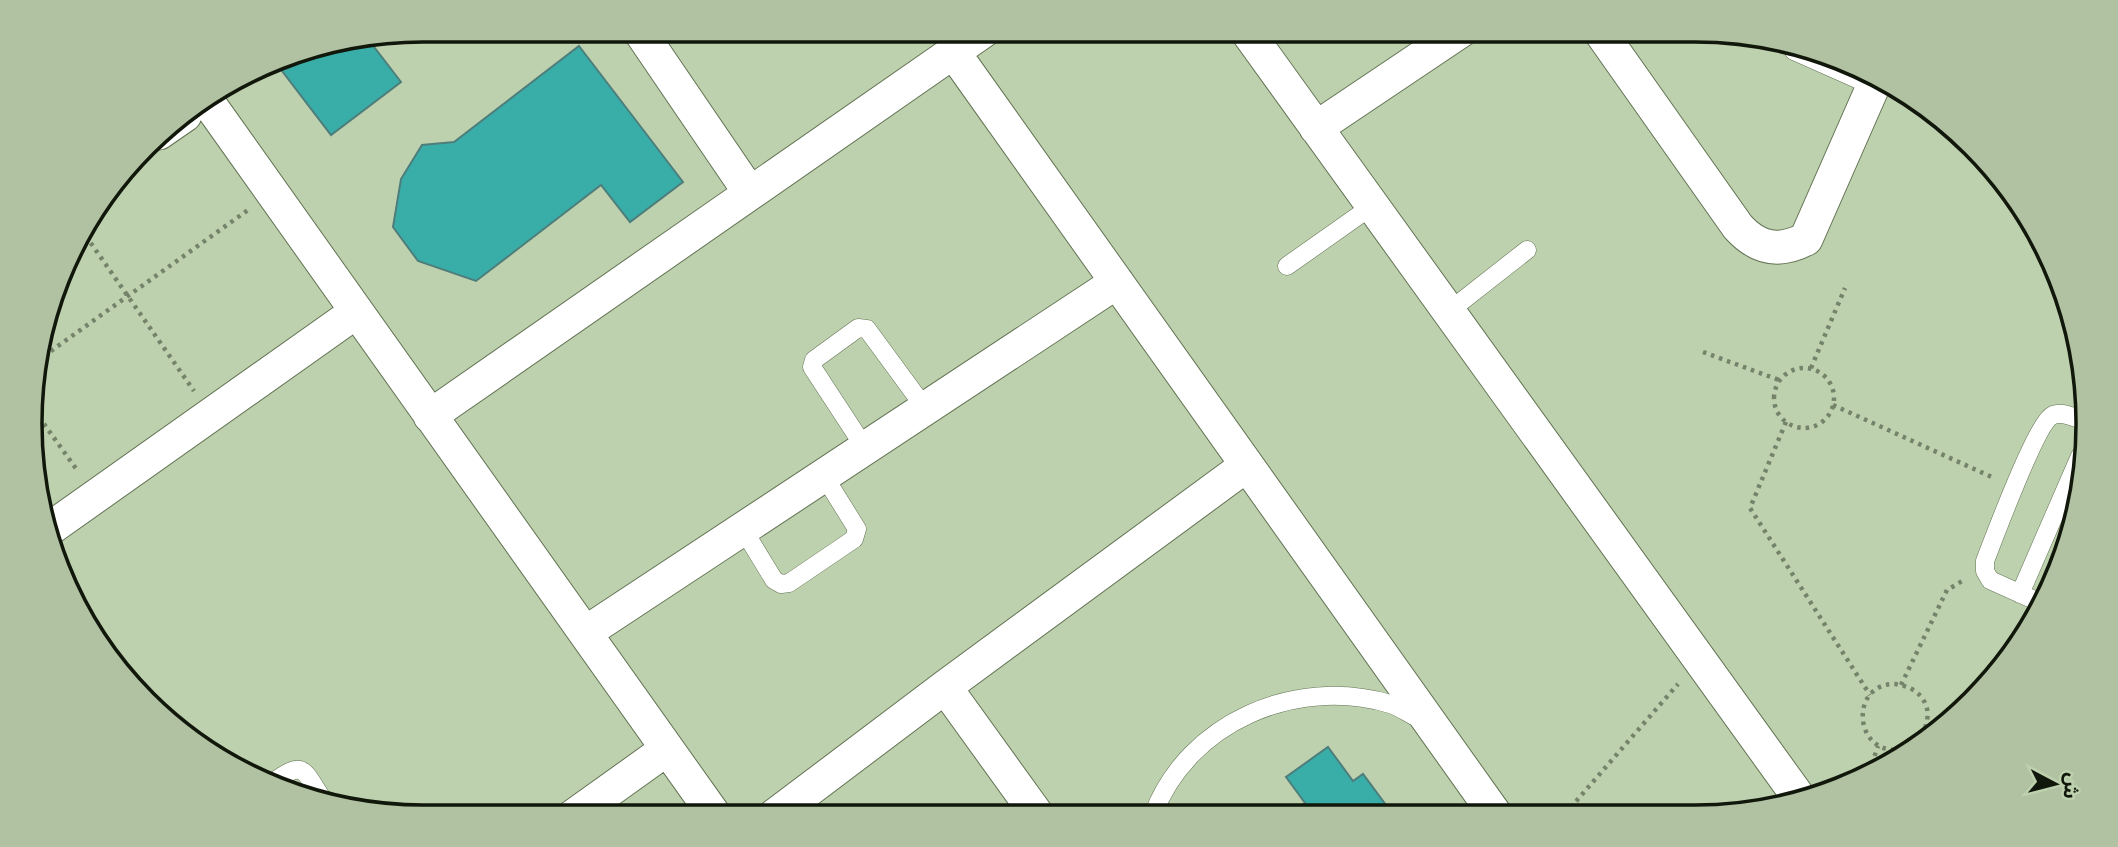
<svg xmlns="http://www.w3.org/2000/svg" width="2118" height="847" font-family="'PT Sans','Noto Sans Arabic',sans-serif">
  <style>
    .building { fill: #39aea8; stroke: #4e7e7b; stroke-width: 2 }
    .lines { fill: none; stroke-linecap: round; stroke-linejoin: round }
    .service-casing { stroke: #627353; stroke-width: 19 }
    .minor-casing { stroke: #627353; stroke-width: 35 }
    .path { stroke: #75836a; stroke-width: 4.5; stroke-dasharray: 3.5 5; stroke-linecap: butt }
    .service { stroke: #fff; stroke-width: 18 }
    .minor { stroke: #fff; stroke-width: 33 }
    .rim { fill: none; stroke: #11180b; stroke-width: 3.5 }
  </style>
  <rect width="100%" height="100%" fill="#bed1ae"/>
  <path class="building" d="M368 39 401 82 331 135 276 63 297 51Z
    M579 46 683 182 630 222 601 185 476 281 418 261 393 227 401 179 422 145 454 142Z
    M1328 747 1353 781 1363 774 1386 805 1373 815H1288L1305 803 1286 777Z"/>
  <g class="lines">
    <defs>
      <path id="service" d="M1791 46 1794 51 1873 86
        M1287 266 1372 206
        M1448 312 1527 250
        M865 448 812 367 814 360 858 328 867 329 925 408
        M743 529 774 580 781 584 789 583 854 539 857 529 824 476
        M2020 594 2080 456
        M2041 603 1990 580 1985 571V561C1994 538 2037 422 2053 415 2064 411 2075 418 2084 421
        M272 783C306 758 303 771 324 801
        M1153 815C1188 722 1296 676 1390 704 1400 707 1409 714 1418 718"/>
      <path id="minor" d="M639 30 750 193
        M1246 30 1800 799
        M1599 30 1738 227C1758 249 1779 253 1806 239L1875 82
        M954 53 1495 814
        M208 102 715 816
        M1316 128 1462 30
        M159 133 185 115
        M430 416 985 30
        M48 530 356 312
        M585 633 1117 282
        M945 687 1038 816
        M774 816 945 687 1247 465
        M572 817 667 749"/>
    </defs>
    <use href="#service" class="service-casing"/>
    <use href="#minor" class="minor-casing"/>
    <path class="path" d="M81 229 194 391
      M1703 352 1779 380
      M37 361 248 210
      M1811 368 1845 288
      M1774 398a30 30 0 1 1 60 0a30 30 0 1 1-60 0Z
      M1833 405 1994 478
      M34 410 77 470
      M1786 422 1750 508 1870 695
      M1901 685 1947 590 1964 580
      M1911 747C1854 766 1846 683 1895 684 1902 685 1909 687 1915 691 1936 707 1928 732 1911 747
      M1869 772 1878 746
      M1565 814 1678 684"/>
    <use href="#service" class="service"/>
    <use href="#minor" class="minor"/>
  </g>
  <path d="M0 0H2118V847H0ZM423 42H1695A381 381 0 0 1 2076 423V424A381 381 0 0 1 1695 805H423A381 381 0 0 1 42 424V423A381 381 0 0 1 423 42Z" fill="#b0c2a1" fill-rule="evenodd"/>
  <path class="rim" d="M423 42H1695A381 381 0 0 1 2076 423V424A381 381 0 0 1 1695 805H423A381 381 0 0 1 42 424V423A381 381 0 0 1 423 42Z"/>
  <g transform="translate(2055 784) rotate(97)" stroke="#bed1ae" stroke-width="5" paint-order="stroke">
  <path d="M0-5L12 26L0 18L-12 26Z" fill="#11180b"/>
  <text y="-10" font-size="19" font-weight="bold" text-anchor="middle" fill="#11180b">ش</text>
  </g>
</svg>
